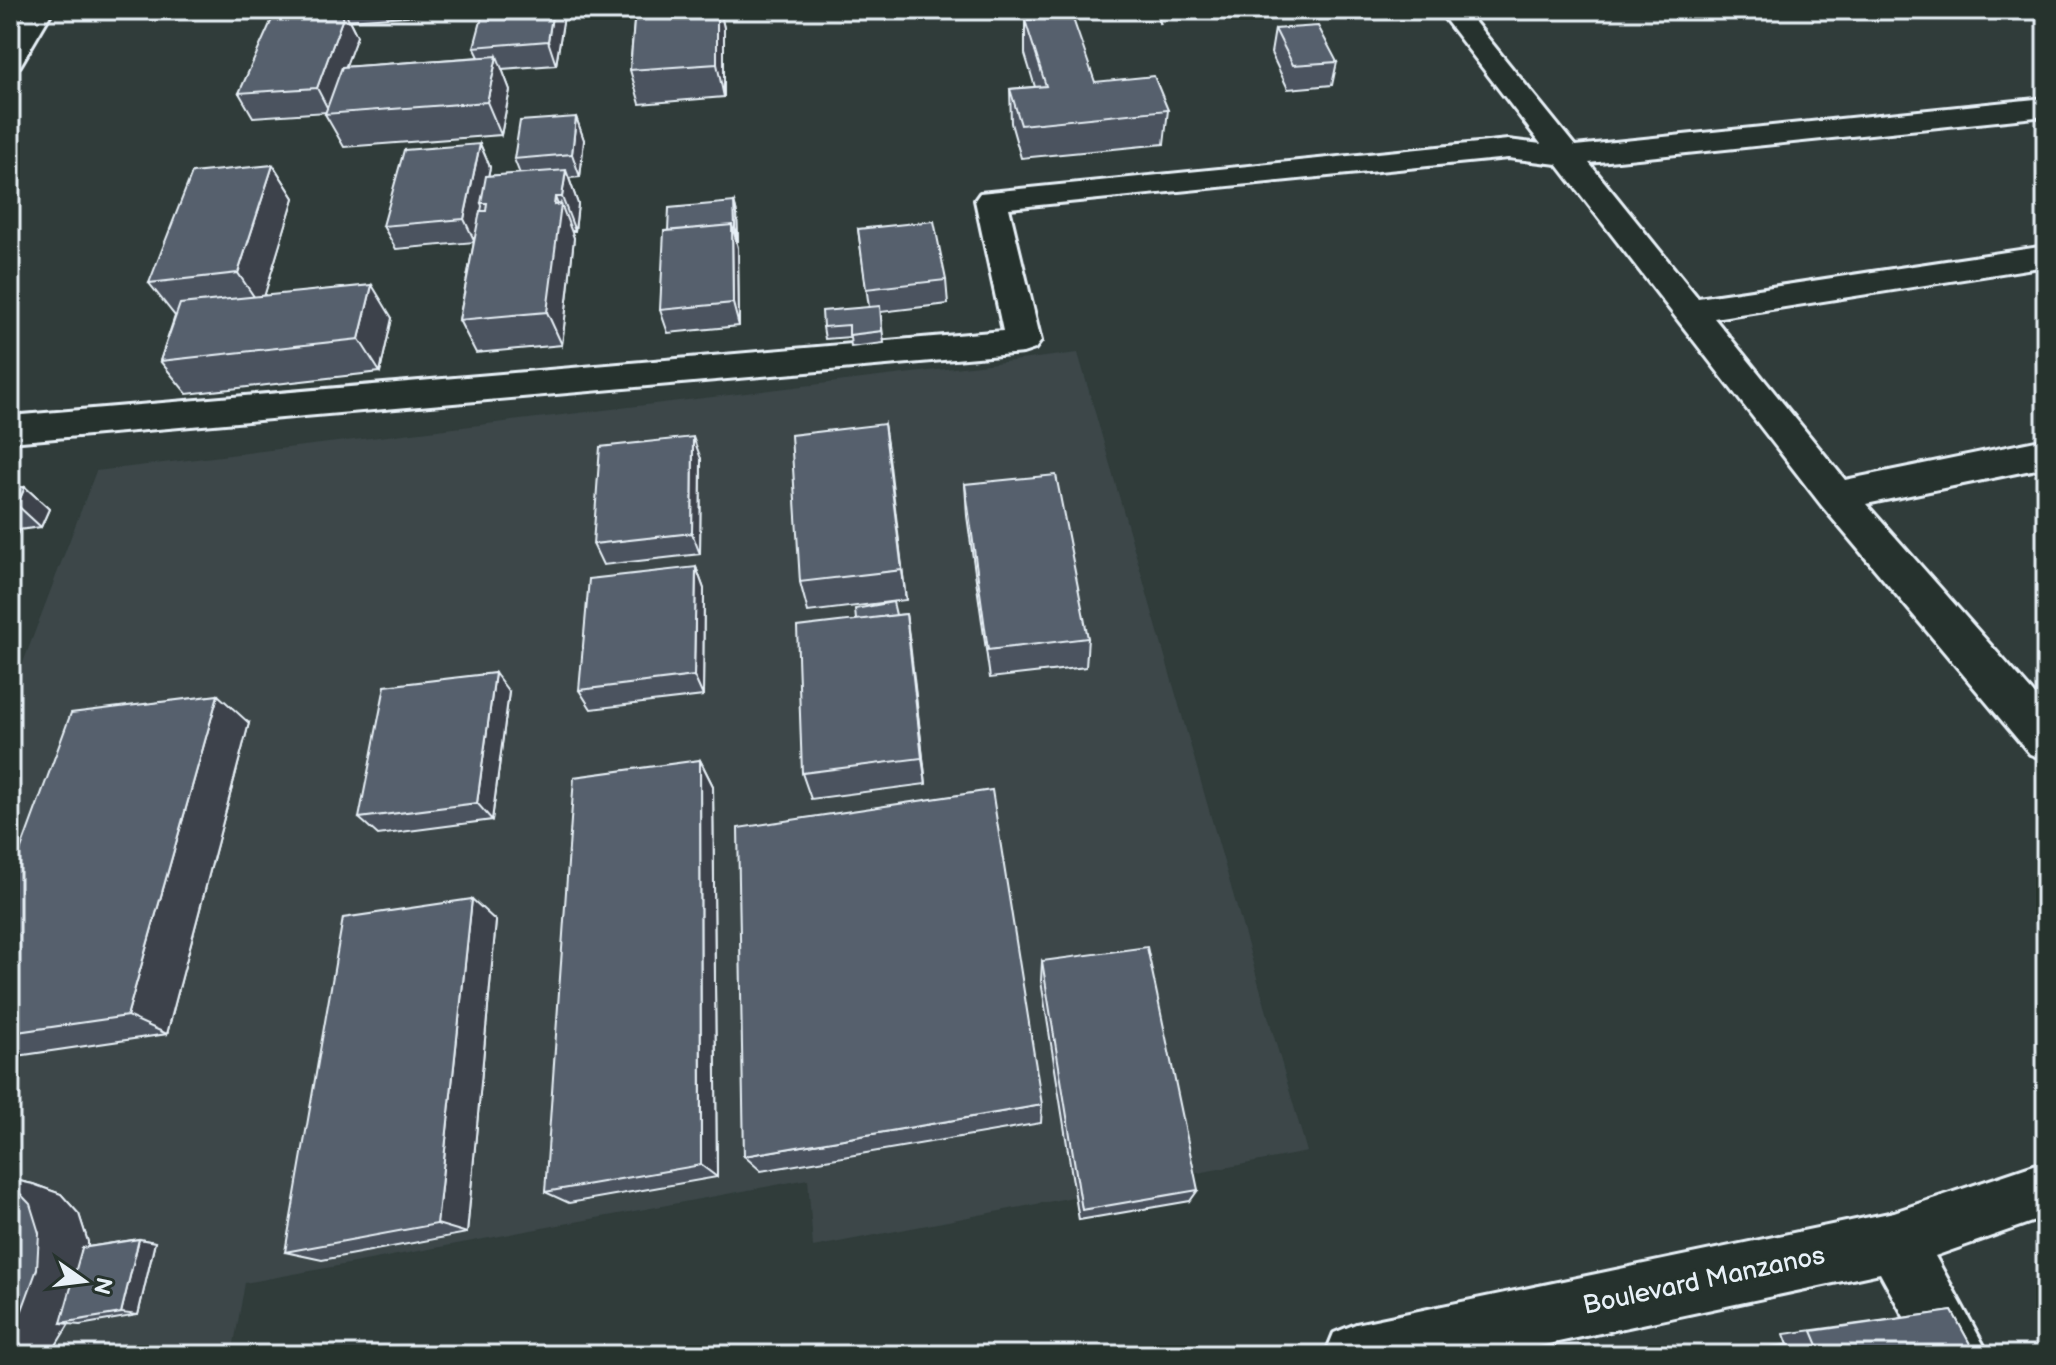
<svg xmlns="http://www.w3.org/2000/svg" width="2056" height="1365" font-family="'Balsamiq Sans',sans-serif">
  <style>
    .built { fill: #3c4749 }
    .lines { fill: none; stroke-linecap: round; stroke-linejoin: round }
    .street-casing { stroke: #e8f1f8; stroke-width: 6 }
    .secondary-casing { stroke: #e8f1f8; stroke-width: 6 }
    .path { stroke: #e8f1f8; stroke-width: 3; stroke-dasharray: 6 4; stroke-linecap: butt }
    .street { fill: #26332d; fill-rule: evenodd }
    .secondary { fill: #26332d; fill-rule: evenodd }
    .wall { fill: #4b535e; stroke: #e8f1f8; stroke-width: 2 }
    .shaded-wall { fill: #3d434c; stroke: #e8f1f8; stroke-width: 2 }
    .building { fill: #57606d; stroke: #e8f1f8; stroke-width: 2 }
    .labels { text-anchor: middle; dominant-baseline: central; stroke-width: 6; stroke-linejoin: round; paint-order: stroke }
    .near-street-label { font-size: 26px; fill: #e8f1f8; stroke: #26332d }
  </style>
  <rect width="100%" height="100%" fill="#303c3a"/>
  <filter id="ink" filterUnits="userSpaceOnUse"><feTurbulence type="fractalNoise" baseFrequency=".0125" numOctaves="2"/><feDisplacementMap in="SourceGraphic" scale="16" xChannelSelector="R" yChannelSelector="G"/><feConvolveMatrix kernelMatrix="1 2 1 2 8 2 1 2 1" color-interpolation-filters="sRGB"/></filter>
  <g filter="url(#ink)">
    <path class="built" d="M1078 353 1307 1152 813 1247 808 1179 245 1283 232 1355H10V697L96 471Z"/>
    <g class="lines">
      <defs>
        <path id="street" d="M1438 10H1465L1575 146 2046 98V116L1589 163 1698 298 2046 246V266L1714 318 1845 480 2046 439V467L1866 504 2046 708V760L2030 754 1822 506 1557 164 1508 158 1009 208 1041 341 1035 349 1023 353 10 442V416L1003 331 975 200 980 193 1508 140 1541 144Z
          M2046 1161V1217L1935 1256 1989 1355H1925L1880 1273 1498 1355H1325L1334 1333 1356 1324 1894 1212Z"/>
        <path id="secondary" d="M27 10H53L20 66 10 68V37Z"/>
      </defs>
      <use href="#street" class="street-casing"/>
      <use href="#secondary" class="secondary-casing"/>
      <path class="path" d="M1155 10 1161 26"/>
      <use href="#street" class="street"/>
      <use href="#secondary" class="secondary"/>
    </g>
    <path class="wall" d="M315 10H464V12L349 20 357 36 345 67 479 57 474 47 565 10 556 65 502 69 510 90 501 135 344 147 325 114 326 112 253 117 239 93 317 14Z
      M635 10H720L724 28V97L640 104 630 70Z
      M1025 20 1095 82 1168 110 1164 144 1021 158 1011 123 1010 89 1035 87 1025 54Z
      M1275 29 1337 62 1332 85 1288 89 1271 53Z
      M576 117 584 140 580 177 569 178 578 204 575 231H571L574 238 562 345 476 353 459 320 474 242 396 249 383 226 480 144 490 167 488 176 520 174 514 159Z
      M273 165 294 198 264 296 392 318 380 372 187 394 160 361 175 316 149 283Z
      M734 202 737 214 738 241H736L738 248 739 326 668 333 660 310Z
      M858 229 946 280 948 304 880 312 884 343 851 347 850 337 825 339 823 327 869 307Z
      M884 424 906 600 808 612 800 582Z
      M701 459 700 554 603 565 593 544Z
      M965 484 1088 638 1086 667 990 678 967 516Z
      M25 487 49 509 41 527 19 530 10 550V488Z
      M696 567 704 589 703 696 591 709 579 690Z
      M906 614 926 784 811 799 802 773 896 615Z
      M509 692 492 820 378 835 359 818Z
      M249 723 167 1034 10 1057V879Z
      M700 760 713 786 717 1177 569 1203 545 1192Z
      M496 921 467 1233 322 1260 285 1252Z
      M1042 961 1198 1190 1190 1201 1079 1220 1041 981Z
      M1042 1105 1041 1123 761 1171 744 1156Z
      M10 1179 33 1184 61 1194 79 1214 88 1242V1247L139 1239 155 1242 138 1315 80 1325 69 1324 10 1355Z
      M1952 1311 1976 1355H1753L1750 1349 1788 1345 1784 1334Z"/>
    <path class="shaded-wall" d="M553 10H565L556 65 548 41Z
      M717 10H720L724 28V97L717 64Z
      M345 12 357 36 329 111 317 88Z
      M497 56 510 90 501 135 487 102Z
      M576 117 584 140 580 177 572 154Z
      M480 144 490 167 483 203H481L482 206 475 242 464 219Z
      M273 165 294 198 261 307 238 273Z
      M566 170 578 204 575 231 562 197Z
      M555 197 560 210 561 204 574 238 562 345 547 312Z
      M734 202 737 214 738 241 735 228Z
      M732 225 738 248 739 326 733 303Z
      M372 285 392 318 380 372 359 339Z
      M884 424 889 457 906 600 902 570Z
      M693 437 701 459 700 554 692 533Z
      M25 487 49 509 41 527 17 505Z
      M10 522 19 530 10 550Z
      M696 567 704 589 703 696 694 676Z
      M906 614 910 643 926 784 922 758Z
      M495 673 509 692 492 820 477 803Z
      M218 695 249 723 167 1034 127 1016Z
      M700 760 713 786 717 1177 701 1165Z
      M472 899 496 921 467 1233 437 1224Z
      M10 1179 33 1184 61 1194 79 1214 88 1242 87 1276 61 1323 69 1324 50 1355H10Z
      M139 1239 155 1242 138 1315 121 1313Z"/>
    <path class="building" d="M484 10H553L548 41 474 47Z
      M635 10H717V64L630 70Z
      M345 12 317 88 239 93 273 17Z
      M1072 16 1095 82 1154 76 1168 110 1021 125 1010 89 1046 86 1025 20Z
      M1318 26 1337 62 1293 65 1275 29Z
      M497 56 487 102 325 114 342 67Z
      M576 117 572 154 514 159 520 121Z
      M480 144 464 219 383 226 404 150Z
      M273 165 238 273 149 283 192 173Z
      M566 170 562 197H555L554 205 561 204 547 312 459 320 480 211H486L487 203H481L486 176Z
      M734 202 735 228 733 229 732 225 668 231 669 208Z
      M934 221 946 280 866 289 858 229Z
      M732 225 733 303 660 310 664 231Z
      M372 285 359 339 160 361 180 304Z
      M880 306 882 331 849 335V325L823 327 822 311Z
      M884 424 902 570 800 582 791 435Z
      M693 437 692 533 593 544 600 447Z
      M1056 475 1088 638 988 650 965 484Z
      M25 487 17 505 10 506V488Z
      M696 567 694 676 579 690 589 579Z
      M893 602 896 615 856 620 855 609Z
      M906 614 922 758 802 773 797 627Z
      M495 673 477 803 359 818 385 686Z
      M218 695 127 1016 10 1033V879L71 713Z
      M700 760 701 1165 545 1192 574 777Z
      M992 790 1042 1105 744 1156 738 828Z
      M472 899 437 1224 285 1252 343 918Z
      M1147 947 1198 1190 1082 1210 1042 961Z
      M10 1183 30 1204 39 1233 37 1269 22 1310 10 1330Z
      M139 1239 121 1313 61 1323 82 1248Z
      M1952 1311 1976 1355H1822L1812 1331Z
      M1789 1345 1793 1355H1767L1764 1348Z"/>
  </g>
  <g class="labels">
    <g class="near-street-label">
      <text transform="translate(1704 1281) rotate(-12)">Boulevard Manzanos</text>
    </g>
  </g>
  <rect width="2056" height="1365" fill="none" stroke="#26332d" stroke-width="40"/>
  <rect x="20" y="20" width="2016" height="1325" fill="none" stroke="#e8f1f8" stroke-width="3" filter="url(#ink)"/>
  <g transform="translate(84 1281) rotate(104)" stroke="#26332d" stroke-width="6" paint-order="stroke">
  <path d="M0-6L14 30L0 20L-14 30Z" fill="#e8f1f8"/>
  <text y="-12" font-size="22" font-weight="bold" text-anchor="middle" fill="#e8f1f8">N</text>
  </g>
</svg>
